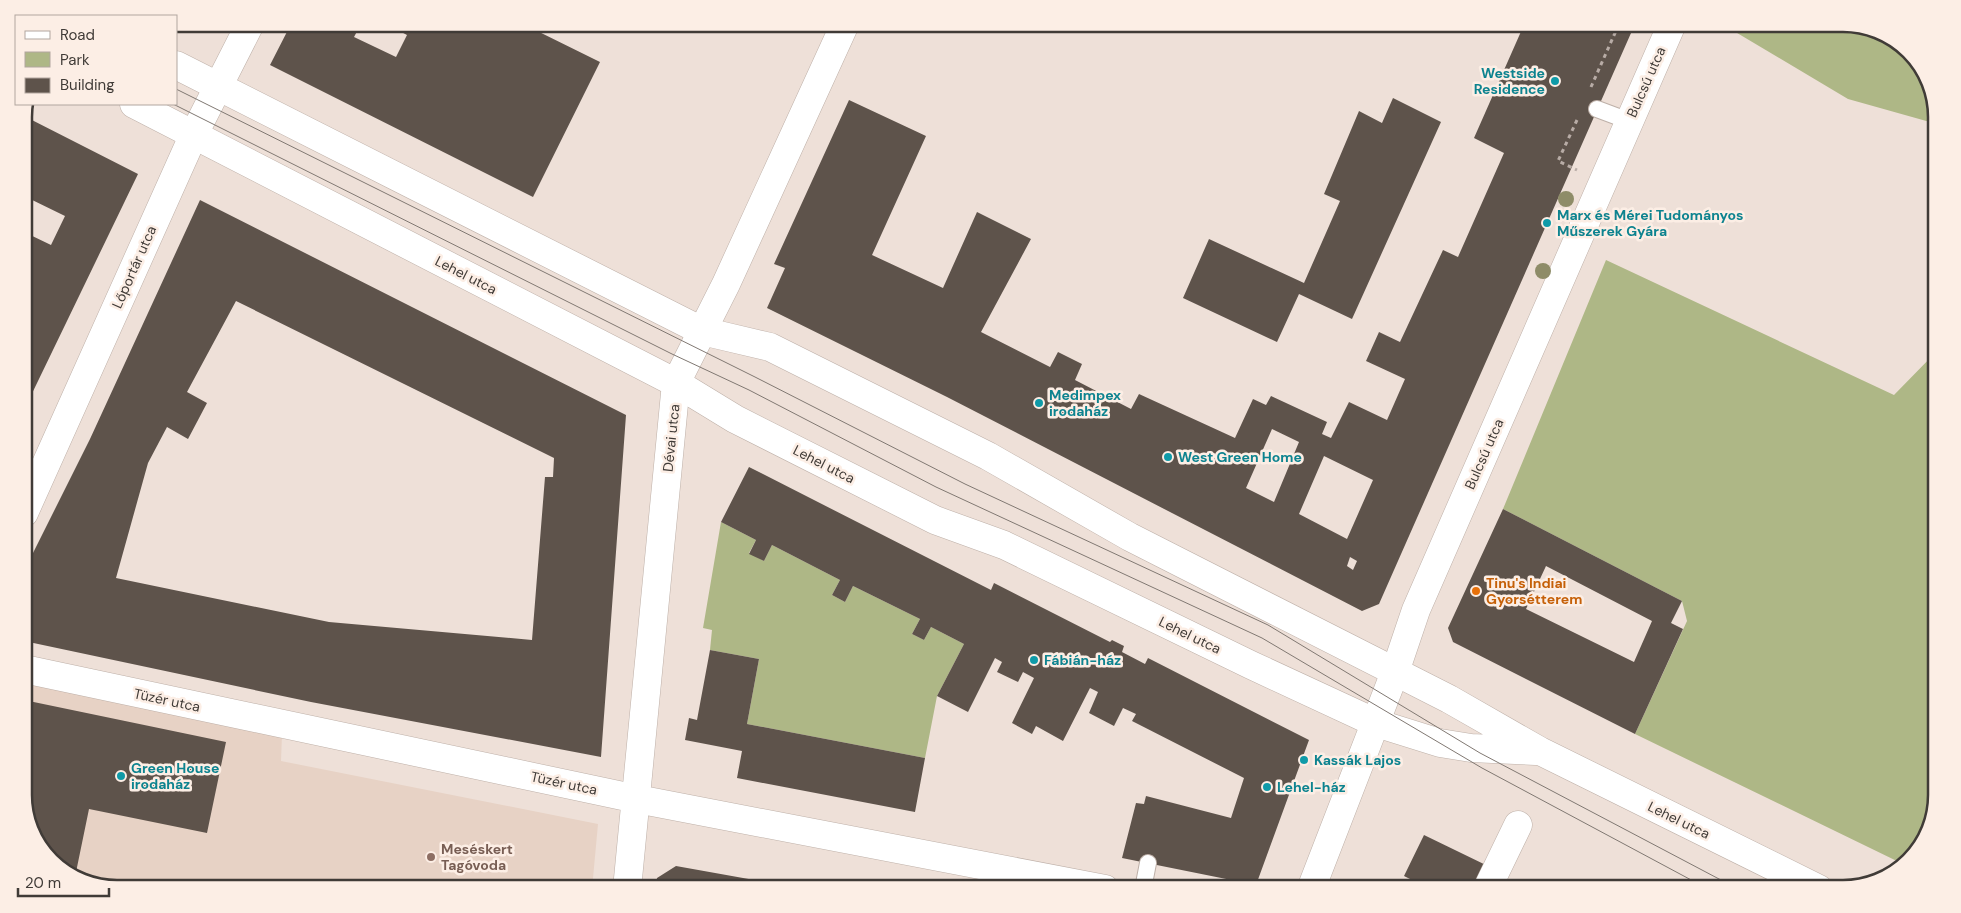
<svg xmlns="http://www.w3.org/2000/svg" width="1961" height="913" font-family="'DM Sans',sans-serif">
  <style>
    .built { fill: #e7d2c5 }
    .green { fill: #aeb786 }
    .building { fill: #5e534b; fill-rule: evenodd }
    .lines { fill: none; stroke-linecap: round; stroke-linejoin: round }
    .service-casing { stroke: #beb0a8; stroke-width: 18 }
    .minor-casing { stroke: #beb0a8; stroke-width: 29 }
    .secondary-casing { stroke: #beb0a8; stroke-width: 29 }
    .path { stroke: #b8aca6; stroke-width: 3; stroke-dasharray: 4 4; stroke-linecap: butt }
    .service { stroke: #fff; stroke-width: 16 }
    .minor { stroke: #fff; stroke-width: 28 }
    .secondary { stroke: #fff; stroke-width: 28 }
    .tram { stroke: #807872; stroke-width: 1 }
    .tree { fill: #8e8c68 }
    .culture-dot { fill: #0f9aa8; stroke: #fceee5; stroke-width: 2 }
    .food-dot { fill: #e8710a; stroke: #fceee5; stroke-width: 2 }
    .education-dot { fill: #8d6e63; stroke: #fceee5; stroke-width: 2 }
    .labels { text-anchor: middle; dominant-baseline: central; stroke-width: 5; stroke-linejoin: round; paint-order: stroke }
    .culture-label { font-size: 14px; font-weight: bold; fill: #0d838f; stroke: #fceee5; text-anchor: start }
    .street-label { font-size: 14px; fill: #403b37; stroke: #fceee5 }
    .food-label { font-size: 14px; font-weight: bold; fill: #c56008; stroke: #fceee5; text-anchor: start }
    .education-label { font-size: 14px; font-weight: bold; fill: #785e54; stroke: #fceee5; text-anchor: start }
    .rim { fill: none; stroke: #403b37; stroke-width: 2.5 }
  </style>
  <rect width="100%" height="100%" fill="#eee0d8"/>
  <path class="built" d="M24 683 282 735 281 761 598 824 592 889H117L81 882 40 848 24 802Z"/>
  <path class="green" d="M1722 24H1844L1880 31 1921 65 1937 111V124L1848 99Z
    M1606 260 1894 395 1937 351V796L1930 832 1903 864 1635 734 1687 621 1682 601 1503 509Z
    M721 522 756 540 749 553 764 561 772 545 840 580 832 595 845 602 853 586 920 619 912 634 924 640 931 627 964 644 937 696 925 758 747 724 759 659 710 650 712 630 703 628Z"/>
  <path class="building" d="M291 24H361L354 37 396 57 407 35 386 24H424L440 31 444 24H523L600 62 533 197 270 65Z
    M1515 24H1635L1379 604 1362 611 947 397 767 308 785 268 774 264 849 100 926 136 872 255 943 288 977 212 1031 239 981 332 1050 367 1058 352 1082 364 1075 380 1131 409 1139 394 1235 438 1253 399 1266 405 1271 396 1327 422 1322 434 1331 438 1349 402 1387 420 1405 379 1366 361 1379 332 1400 342 1443 250 1458 257 1504 153 1474 138 1523 27ZM1272 429 1299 442 1274 502 1246 488ZM1324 456 1373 480 1347 539 1299 514ZM1350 557 1357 561 1353 570 1347 566Z
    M1393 98 1441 122 1352 319 1299 294 1277 342 1183 298 1209 239 1304 283 1340 201 1324 194 1359 111 1382 123Z
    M24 116 138 174 24 410V232L51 245 65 216 24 196Z
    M200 200 626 415 601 757 311 702 24 641V571L90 439ZM236 301 554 458 553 477H545L532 640 329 622 116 578 148 463 167 427 188 439 207 403 187 392Z
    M749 467 991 590 994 583 1110 642 1112 640 1124 646 1122 652 1145 664 1148 658 1309 740 1256 885 1122 858 1136 803 1144 804 1146 796 1231 818 1244 778 1132 721 1136 714 1123 708 1114 726 1089 713 1098 692 1090 688 1063 741 1036 726 1032 734 1012 723 1034 678 1023 672 1018 682 997 672 1002 662 995 658 968 712 937 696 964 644 931 627 924 640 912 634 920 619 853 586 845 602 832 595 840 580 772 545 764 561 749 554 756 540 721 522Z
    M1503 509 1682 601 1671 623 1683 629 1635 734 1453 642 1448 628ZM1546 566 1652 621 1634 662 1526 609Z
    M710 650 759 659 747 724 925 758 915 812 737 778 742 751 685 740 689 718 697 720Z
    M24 700 226 742 207 833 89 809 75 877 40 848 24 802Z
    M1424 835 1492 868 1481 889H1412L1416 882 1404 876Z
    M676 866 799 888V889H655L657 878Z"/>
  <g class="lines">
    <defs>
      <path id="service" d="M1597 109 1629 121
        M1143 889 1148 863"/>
      <path id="minor" d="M24 513 194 134 250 24
        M24 669 637 799 1105 889
        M627 889 676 383 726 284 845 24
        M1311 889 1395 672 1416 610 1672 24
        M1487 889 1518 825"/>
      <path id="secondary" d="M176 65 702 331 770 347 988 456 1130 537 1449 699 1540 751 1819 889
        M134 104 676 383 735 419 935 520 1004 545 1251 665 1376 723 1440 743 1471 748 1536 751"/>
    </defs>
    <use href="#service" class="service-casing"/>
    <use href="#minor" class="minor-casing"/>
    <use href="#secondary" class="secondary-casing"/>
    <path class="path" d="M1591 87 1619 24
      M1577 120 1558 161 1577 170"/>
    <use href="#service" class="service"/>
    <use href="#minor" class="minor"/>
    <use href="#secondary" class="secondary"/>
    <path class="tram" d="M176 89 755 377 965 484 1268 625 1480 753 1738 889
      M173 104 672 354 749 390 936 487 1262 638 1482 768 1708 889"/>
  </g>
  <g class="tree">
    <circle cx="1566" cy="199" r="8"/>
    <circle cx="1543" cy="271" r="8"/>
  </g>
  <g class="culture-dot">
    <circle cx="1555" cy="81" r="5"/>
    <circle cx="1547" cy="223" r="5"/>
    <circle cx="1039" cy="403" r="5"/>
    <circle cx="1168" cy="457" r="5"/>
    <circle cx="1034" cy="660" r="5"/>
    <circle cx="1304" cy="760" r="5"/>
    <circle cx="121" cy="776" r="5"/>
    <circle cx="1267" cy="787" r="5"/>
  </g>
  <circle class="food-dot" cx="1476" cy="591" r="5"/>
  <circle class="education-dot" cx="431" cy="857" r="5"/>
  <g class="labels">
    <g class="culture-label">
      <text x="1545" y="73" text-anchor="end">Westside<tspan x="1545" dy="16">Residence</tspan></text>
      <text x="1557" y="215">Marx és Mérei Tudományos<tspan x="1557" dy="16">Műszerek Gyára</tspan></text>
      <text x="1049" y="395">Medimpex<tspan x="1049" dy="16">irodaház</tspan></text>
      <text x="1178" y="457">West Green Home</text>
      <text x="1044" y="660">Fábián-ház</text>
      <text x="1314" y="760">Kassák Lajos</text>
      <text x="131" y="768">Green House<tspan x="131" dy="16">irodaház</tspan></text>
      <text x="1277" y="787">Lehel-ház</text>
    </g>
    <g class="street-label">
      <text transform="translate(1646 82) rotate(-66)">Bulcsú utca</text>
      <text transform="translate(134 267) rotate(-66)">Lőportár utca</text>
      <text transform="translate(466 275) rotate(27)">Lehel utca</text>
      <text transform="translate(671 438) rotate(-84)">Dévai utca</text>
      <text transform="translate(1484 454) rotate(-66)">Bulcsú utca</text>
      <text transform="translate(824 464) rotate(27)">Lehel utca</text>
      <text transform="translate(1190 635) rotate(26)">Lehel utca</text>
      <text transform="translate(167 700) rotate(12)">Tüzér utca</text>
      <text transform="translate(564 783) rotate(12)">Tüzér utca</text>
      <text transform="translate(1679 820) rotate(26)">Lehel utca</text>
    </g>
    <g class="food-label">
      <text x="1486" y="583">Tinu's Indiai<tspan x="1486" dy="16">Gyorsétterem</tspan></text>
    </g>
    <g class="education-label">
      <text x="441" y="849">Meséskert<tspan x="441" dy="16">Tagóvoda</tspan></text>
    </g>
  </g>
  <path d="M0 0H1961V913H0ZM117 32H1843A85 85 0 0 1 1928 117V795A85 85 0 0 1 1843 880H117A85 85 0 0 1 32 795V117A85 85 0 0 1 117 32Z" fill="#fceee5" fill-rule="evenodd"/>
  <path class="rim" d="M117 32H1843A85 85 0 0 1 1928 117V795A85 85 0 0 1 1843 880H117A85 85 0 0 1 32 795V117A85 85 0 0 1 117 32Z"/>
  <rect x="15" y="15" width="162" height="90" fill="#fceee5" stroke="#b1a69f"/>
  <rect x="25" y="31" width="25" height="8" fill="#ffffff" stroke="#b1a69f"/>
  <text x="60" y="40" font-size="15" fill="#403b37">Road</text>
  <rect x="25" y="52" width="25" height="15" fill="#aeb786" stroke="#b1a69f"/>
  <text x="60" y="65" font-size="15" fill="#403b37">Park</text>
  <rect x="25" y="78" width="25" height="15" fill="#5e534b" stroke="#b1a69f"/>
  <text x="60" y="90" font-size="15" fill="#403b37">Building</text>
  <path d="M18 888v8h91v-8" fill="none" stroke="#403b37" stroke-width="2.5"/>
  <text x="25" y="888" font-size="15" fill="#403b37" stroke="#fceee5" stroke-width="4" paint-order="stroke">20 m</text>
</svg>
